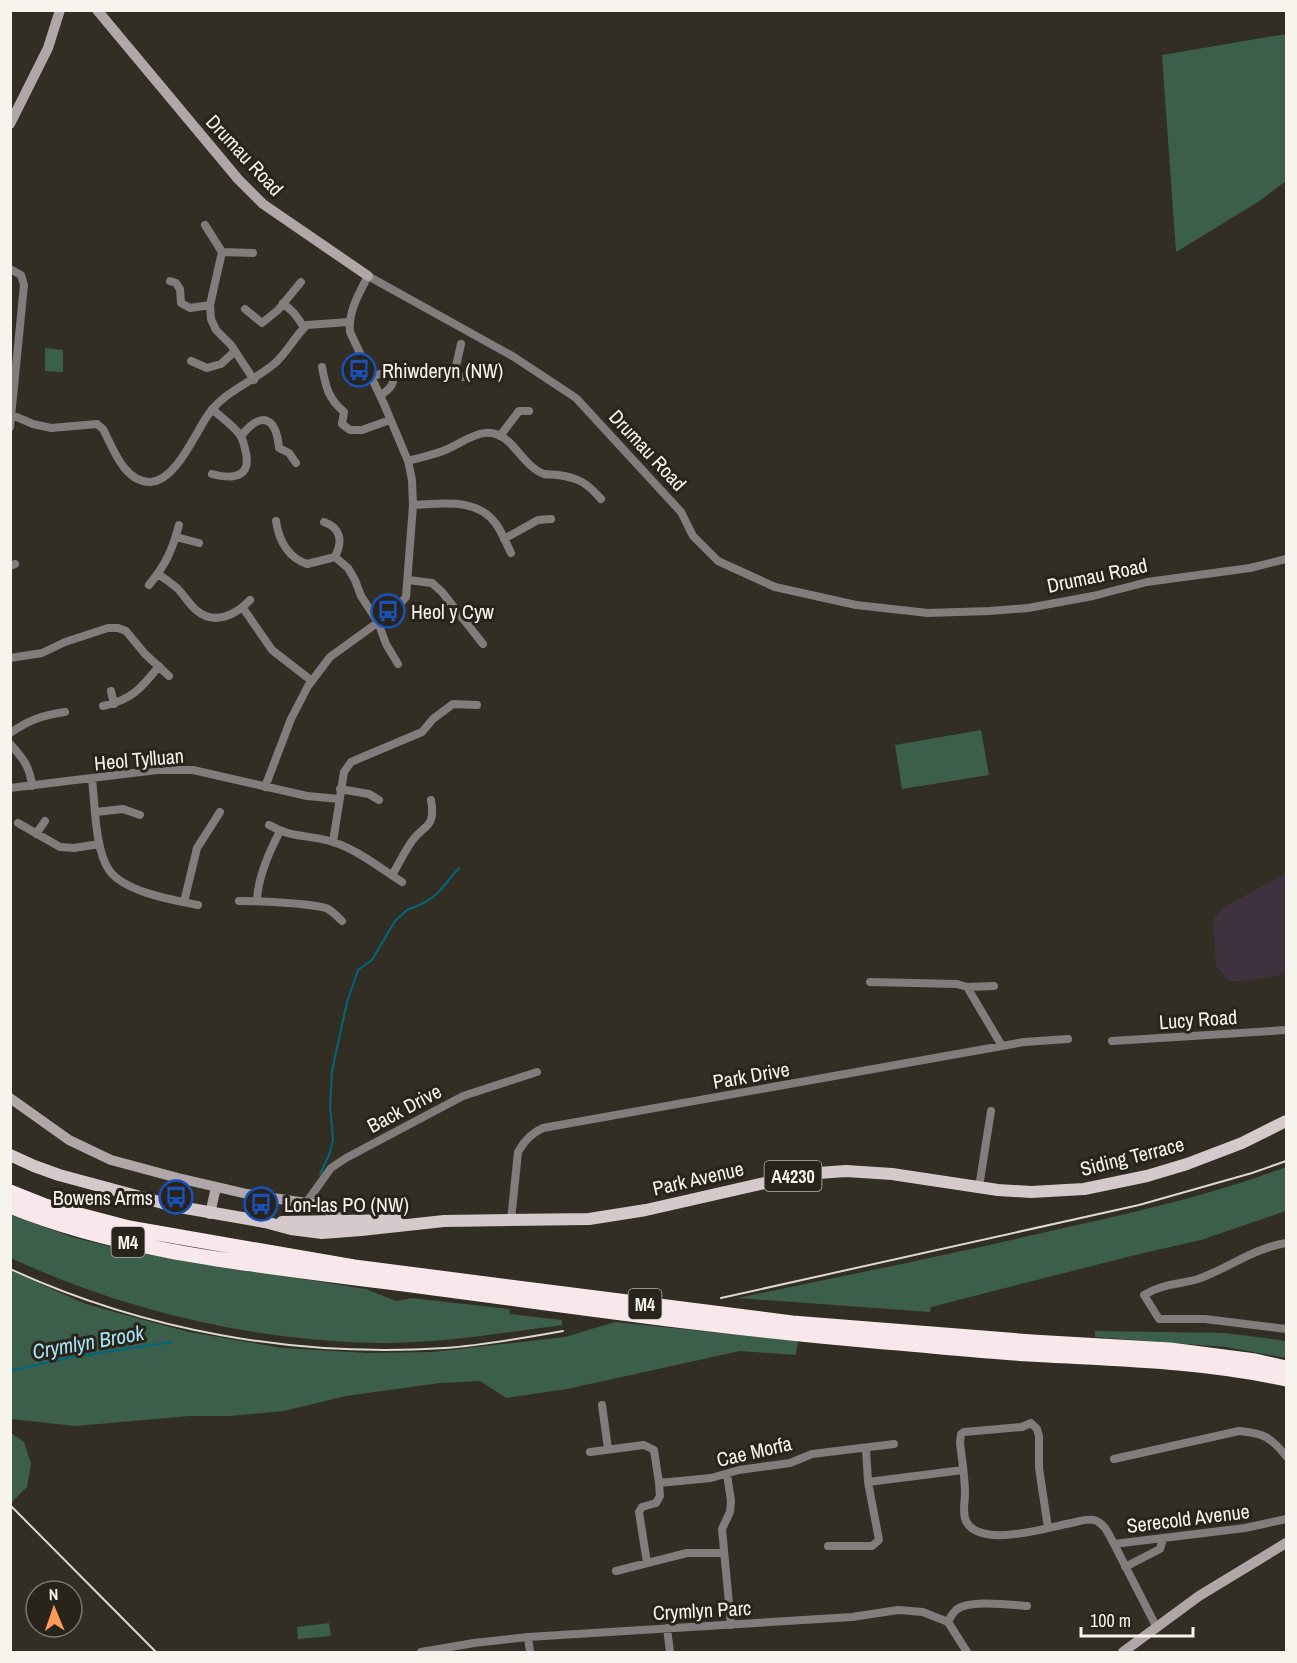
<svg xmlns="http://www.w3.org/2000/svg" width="1297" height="1663" font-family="'Archivo Narrow',sans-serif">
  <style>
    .industrial { fill: #3f313e }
    .green { fill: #3b5f4b }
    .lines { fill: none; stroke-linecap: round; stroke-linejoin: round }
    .stream { stroke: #00677d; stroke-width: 2 }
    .street { stroke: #827c7d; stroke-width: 8 }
    .secondary { stroke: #b1a7a9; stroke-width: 10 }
    .primary { stroke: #d6c9cb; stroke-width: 12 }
    .highway { stroke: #f8e8eb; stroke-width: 15 }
    .rail { stroke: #dcd9d3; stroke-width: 2 }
    .labels { text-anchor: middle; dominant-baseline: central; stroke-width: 6; stroke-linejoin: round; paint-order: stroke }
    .shield { fill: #28241b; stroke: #b9b6af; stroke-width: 1.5 }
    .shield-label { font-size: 18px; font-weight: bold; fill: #f7f4ee }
    .street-label { font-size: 20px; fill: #f7f4ee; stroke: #28241b }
    .poi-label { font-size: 20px; fill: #f7f4ee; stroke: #28241b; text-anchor: start }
    .water-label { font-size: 21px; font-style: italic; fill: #a5e5f9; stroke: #28241b }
  </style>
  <rect width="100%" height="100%" fill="#322e24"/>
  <path class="industrial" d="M1286 873V972L1277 976 1243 981H1229L1216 966 1213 919 1224 907Z"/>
  <path class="green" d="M1286 34V181L1258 202 1176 252 1162 55Z
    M45 348 63 350V372L45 371Z
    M981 730 989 775 902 789 895 745Z
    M1286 1167V1211L1201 1240 1135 1255 931 1307 930 1312 738 1298C849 1275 961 1252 1072 1226 1144 1210 1217 1193 1286 1167Z
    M11 1215 72 1237 131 1252 366 1289 396 1301 412 1298 509 1309 510 1314 562 1320V1325C500 1333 439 1344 376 1343 250 1340 125 1311 11 1258Z
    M11 1271 86 1304 136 1318 189 1332 282 1348 368 1353 432 1352 565 1337 615 1322 798 1341 796 1355 740 1351 567 1389 506 1398 480 1381 440 1383 346 1396 284 1411 230 1416H190L75 1426 11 1419Z
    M1095 1331 1225 1333 1280 1340 1286 1342V1358L1226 1347 1095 1337Z
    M11 1433 24 1442 31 1464 27 1487 11 1503Z
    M329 1623 331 1636 298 1639 297 1627Z"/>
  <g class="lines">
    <path class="stream" d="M320 1174 329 1155 333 1140 330 1106 332 1071 347 1002 358 970 372 960 395 921 407 910 424 903 437 894 459 868
      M10 1371 67 1358 172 1342"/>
    <path class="street" d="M205 225 222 252 253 253
      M222 252 210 305 211 319 216 330 231 345 254 380
      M10 269 21 275 24 285 10 427
      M170 281 176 283 180 289 181 303 190 308 210 305
      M283 303 294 313 304 327
      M245 309 262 323 278 310 301 282
      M191 361 207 368 221 364 235 351
      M322 367C326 388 328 398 344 412L342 424 350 430H362L390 420
      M454 375 461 344
      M371 377C396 367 400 372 424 375 437 377 450 374 463 377
      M380 395C392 389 394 383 395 370
      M212 409C221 417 234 426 240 435 243 439 244 445 245 449 253 477 234 480 212 474
      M12 415 33 424 51 428 97 424 103 429C113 448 124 482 150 482 175 481 194 436 206 418 222 392 251 383 274 364 287 353 294 337 307 325L349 322
      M241 436C261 411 276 416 279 448L289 453 296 463
      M500 436 519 411H529
      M408 461C419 458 432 455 443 451 466 442 486 420 510 443 520 453 530 469 544 474 548 475 554 474 558 475 579 478 587 483 601 499
      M413 505C441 504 477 497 496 524 502 532 506 543 511 553
      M276 521C279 541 287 557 307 564L335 557C343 541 341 528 324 522
      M176 537 199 543
      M504 539 538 520 551 519
      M335 557 348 568 355 580 361 596 378 622 386 644 398 664
      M10 566 15 564
      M158 574C164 578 171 583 177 588 184 595 189 604 196 610 214 626 236 615 250 600
      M408 580 432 583 442 592 483 644
      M149 585C166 564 172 551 179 525
      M243 608 272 650 312 681
      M10 658 42 653 65 642 108 628H118L126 631 145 654 169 676
      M111 691 114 704
      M103 706C131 700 141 689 159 666
      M10 733C29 720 43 715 65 712
      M10 744C23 758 30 767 32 786
      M92 779C95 804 95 850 109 870 124 892 173 900 198 905
      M265 787 291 719 308 686 330 657 395 610 406 597 413 505 412 480 408 461 384 404 350 332C348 311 359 294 368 276L514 357 576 398 681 512 693 536 718 561 775 587 856 605 928 613 989 611 1028 608 1093 596 1147 582 1250 568 1286 559
      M10 788 157 770H193L307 796 339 799
      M340 789 369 794 379 800
      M96 812 123 809 140 815
      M18 823 60 847 74 848 99 844
      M269 825C293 839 309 834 333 842 358 850 380 868 402 882
      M36 834 45 821
      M333 842 344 772 351 762 422 732 433 719 453 704 477 705
      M392 875C399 864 404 852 412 841 424 824 436 829 431 800
      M257 900C258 876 269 852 280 831
      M239 901C254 901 315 903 328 909 333 912 338 917 342 921
      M184 902 197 848 220 812
      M870 982 957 984 967 987 994 986
      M967 987 1002 1046
      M1112 1041 1286 1030
      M979 1187 991 1111
      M306 1203 331 1168 346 1158 463 1096 537 1072
      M511 1220 518 1152C524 1141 531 1133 543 1128L1024 1042 1068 1039
      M1286 1243C1254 1248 1229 1268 1198 1279 1178 1285 1164 1283 1144 1295L1159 1319H1205L1286 1329
      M602 1405 608 1449
      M590 1452 644 1445 654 1450 659 1483
      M1114 1459 1239 1431C1263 1433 1271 1437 1286 1456
      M727 1474 731 1501 730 1512 722 1529 731 1625
      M868 1482 963 1470
      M1048 1528 1039 1468V1436L1037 1429 1031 1423 1022 1427 964 1432 961 1434 960 1443C962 1460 965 1477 965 1494 965 1503 962 1512 966 1521 979 1548 1043 1529 1066 1524 1075 1523 1085 1518 1094 1520 1105 1523 1109 1535 1114 1544
      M828 1546H872L879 1540 868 1482 866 1449
      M647 1563 639 1512 642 1507 656 1503 660 1496 659 1483 711 1478 739 1470 790 1463 812 1454 894 1444
      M1125 1567 1160 1549 1163 1539
      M616 1571 687 1553H724
      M948 1622C950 1618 953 1613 956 1610 969 1599 1011 1605 1027 1606
      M667 1628 670 1652
      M1157 1628 1114 1544 1245 1528 1286 1519
      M528 1637 530 1652
      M421 1652 474 1643 528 1637 852 1617 898 1610 923 1612 948 1622 967 1652"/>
    <path class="secondary" d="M97 10 238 179 263 204 368 276
      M10 124 48 48 60 10
      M10 1098 69 1140 111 1160 178 1178 247 1194 319 1205 343 1220
      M210 1214 216 1187
      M1123 1652 1199 1596 1286 1543"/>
    <path class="primary" d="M10 1155 34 1166 59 1175 174 1206 265 1222 291 1229 322 1233 361 1230 444 1221 589 1219 646 1210 804 1174 846 1171 892 1174 998 1190 1031 1192 1084 1189 1147 1176 1187 1164 1242 1143 1286 1121
      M282 1222 399 1220"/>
    <path class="highway" d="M10 1192 45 1206 129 1228 354 1267 792 1323 1032 1342 1170 1350 1255 1361 1286 1368
      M10 1206C124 1252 251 1264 372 1280 539 1301 706 1327 874 1341 925 1345 977 1351 1029 1354 1115 1359 1201 1360 1286 1379"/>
    <path class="rail" d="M10 1269C145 1331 297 1358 445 1348 485 1345 524 1338 563 1331
      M721 1298 1139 1205 1252 1173 1286 1161
      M10 1505 156 1652"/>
  </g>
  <defs>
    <symbol id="bus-ring" viewBox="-11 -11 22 22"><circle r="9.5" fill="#28241b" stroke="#1a4fb4" stroke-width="1.5"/><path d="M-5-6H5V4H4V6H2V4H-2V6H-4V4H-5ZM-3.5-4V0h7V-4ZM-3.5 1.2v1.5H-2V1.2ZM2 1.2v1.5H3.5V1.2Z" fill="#1a4fb4"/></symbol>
  </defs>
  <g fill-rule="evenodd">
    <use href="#bus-ring" x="340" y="351" width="38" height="38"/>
    <use href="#bus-ring" x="369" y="592" width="38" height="38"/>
    <use href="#bus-ring" x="157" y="1178" width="38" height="38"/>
    <use href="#bus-ring" x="242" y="1185" width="38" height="38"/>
  </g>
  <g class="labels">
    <g class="shield">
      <rect x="764.5" y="1161" width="57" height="30" rx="4.5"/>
      <rect x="111.5" y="1227" width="33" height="30" rx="4.5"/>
      <rect x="628.5" y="1289" width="33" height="30" rx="4.5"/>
    </g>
    <g class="shield-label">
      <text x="793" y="1176">A4230</text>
      <text x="128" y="1242">M4</text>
      <text x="645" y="1304">M4</text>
    </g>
    <g class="street-label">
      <text transform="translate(245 155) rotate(47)">Drumau Road</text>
      <text transform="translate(648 450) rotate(47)">Drumau Road</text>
      <text transform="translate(1097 575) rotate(-12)">Drumau Road</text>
      <text transform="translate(139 759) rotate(-5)">Heol Tylluan</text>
      <text transform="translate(1198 1019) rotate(-4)">Lucy Road</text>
      <text transform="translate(751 1075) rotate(-10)">Park Drive</text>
      <text transform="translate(404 1108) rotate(-28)">Back Drive</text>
      <text transform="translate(1132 1156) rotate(-14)">Siding Terrace</text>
      <text transform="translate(698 1178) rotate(-13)">Park Avenue</text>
      <text transform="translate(754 1451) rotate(-13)">Cae Morfa</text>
      <text transform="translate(1188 1518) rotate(-7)">Serecold Avenue</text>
      <text transform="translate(702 1610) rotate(-3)">Crymlyn Parc</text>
    </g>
    <g class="poi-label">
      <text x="382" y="370">Rhiwderyn (NW)</text>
      <text x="411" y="611">Heol y Cyw</text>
      <text x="153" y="1197" text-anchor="end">Bowens Arms</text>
      <text x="284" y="1204">Lon-las PO (NW)</text>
    </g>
    <g class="water-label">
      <text transform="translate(88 1342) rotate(-10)">Crymlyn Brook</text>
    </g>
  </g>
  <rect width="1297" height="1663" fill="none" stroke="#f7f4ee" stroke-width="24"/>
  <g transform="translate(54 1609) rotate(358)"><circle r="28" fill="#28241b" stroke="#7b776f" stroke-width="1.5"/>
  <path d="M0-4.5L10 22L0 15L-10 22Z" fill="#ff9b5a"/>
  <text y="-9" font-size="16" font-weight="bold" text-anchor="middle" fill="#f7f4ee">N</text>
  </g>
  <path d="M1081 1627v9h112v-9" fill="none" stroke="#f7f4ee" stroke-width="3"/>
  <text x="1090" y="1627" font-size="18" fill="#f7f4ee" stroke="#28241b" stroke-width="4.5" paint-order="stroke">100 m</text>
</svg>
